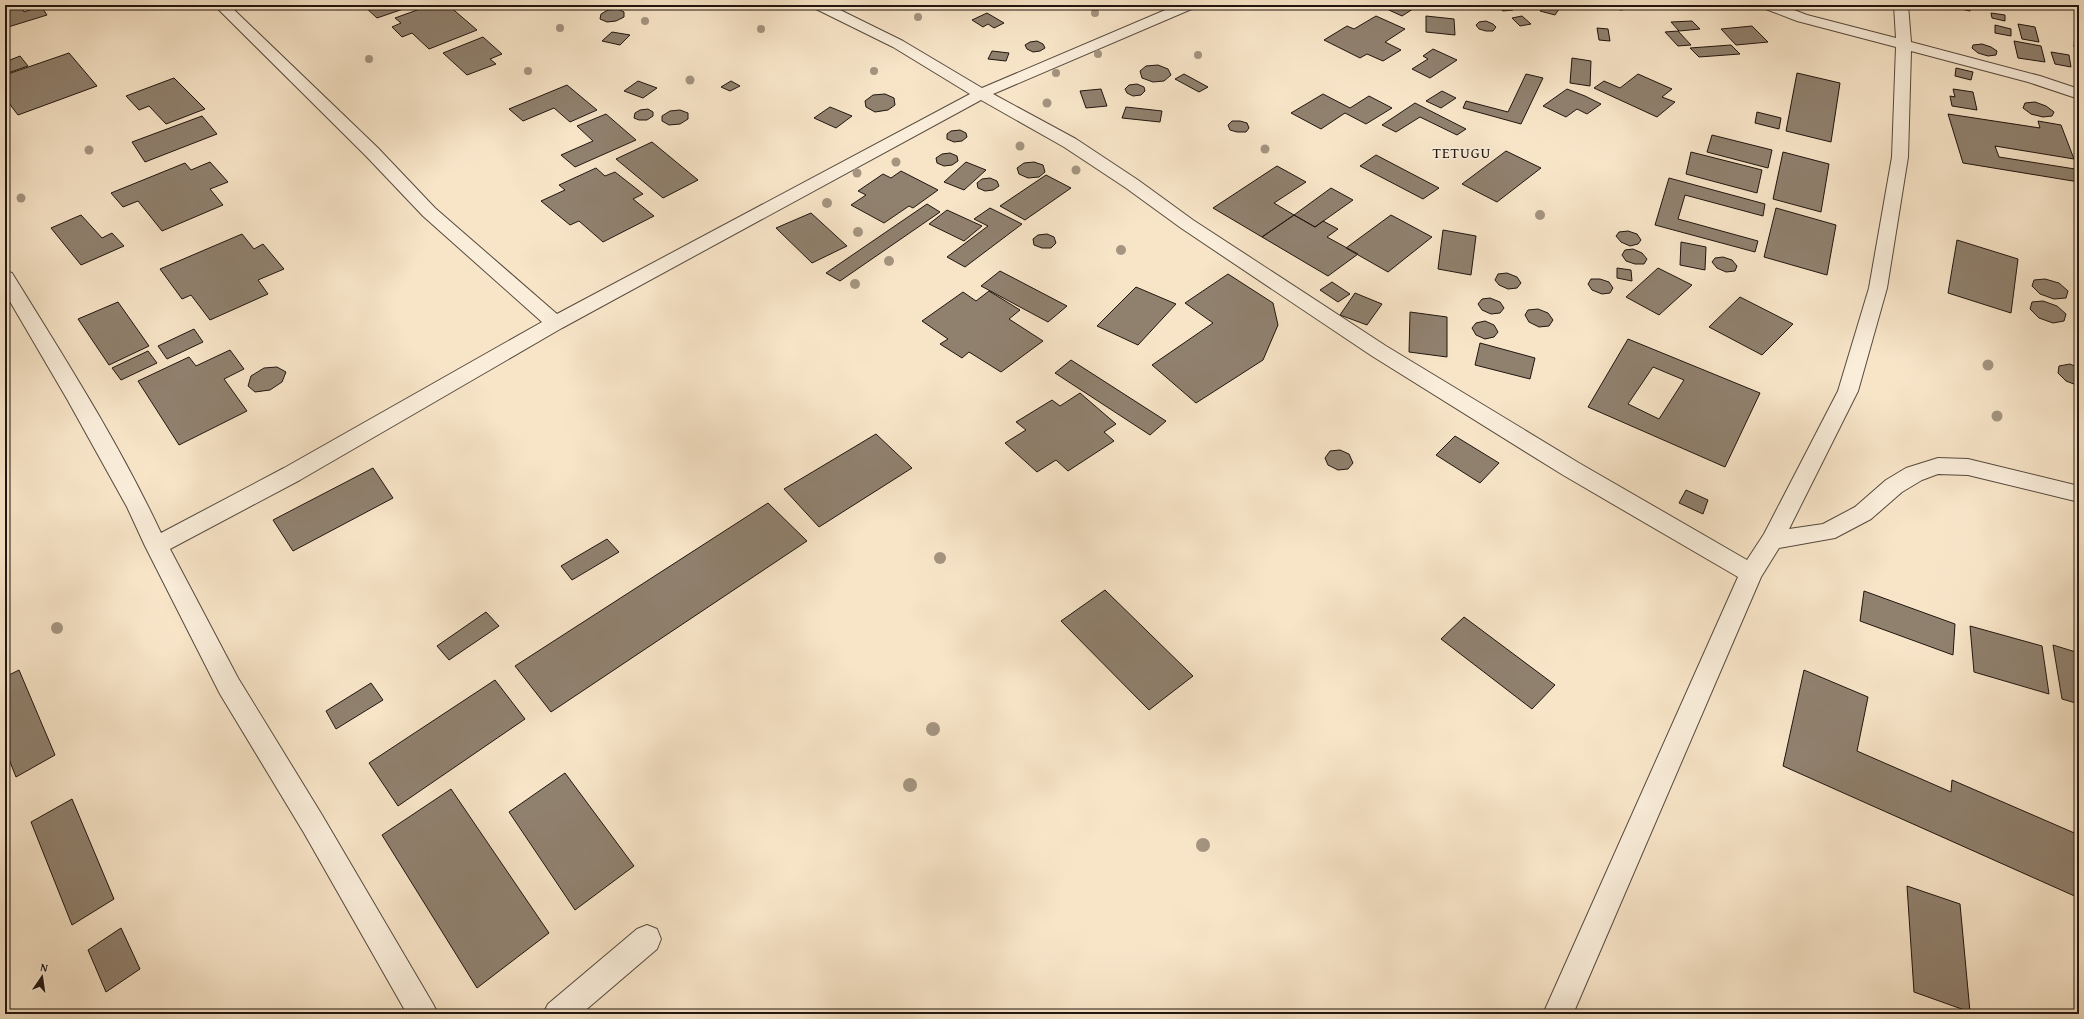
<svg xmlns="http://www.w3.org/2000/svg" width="2084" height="1019" font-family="'Gentium Book Plus',serif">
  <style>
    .building { fill: #90816f; stroke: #20150f; fill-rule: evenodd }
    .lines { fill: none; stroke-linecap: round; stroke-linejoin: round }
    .service-casing { stroke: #56493d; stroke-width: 2 }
    .minor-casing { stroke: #56493d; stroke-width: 2 }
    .service { fill: #faeedb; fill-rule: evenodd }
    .minor { fill: #faeedb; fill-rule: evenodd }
    .tree { fill: #a49480 }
    .labels { text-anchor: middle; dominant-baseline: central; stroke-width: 3; stroke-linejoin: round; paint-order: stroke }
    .far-quarter-label { font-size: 15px; letter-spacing: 1px; fill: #20150f; stroke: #faeedb }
  </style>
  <rect width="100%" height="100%" fill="#f8e5c8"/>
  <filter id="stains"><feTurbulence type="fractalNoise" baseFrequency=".005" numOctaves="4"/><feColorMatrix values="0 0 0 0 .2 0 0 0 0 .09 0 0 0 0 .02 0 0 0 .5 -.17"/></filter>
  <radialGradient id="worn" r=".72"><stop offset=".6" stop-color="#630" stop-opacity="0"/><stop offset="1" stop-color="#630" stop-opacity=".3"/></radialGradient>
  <path class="building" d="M5 5H20L24 12 41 6 47 15 5 28Z
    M369 5H415L377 18 365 7Z
    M431 5H448L477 30 429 49 412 33 402 37 392 27 401 23 395 18Z
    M1378 5H1411L1416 7 1402 16Z
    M1427 5H1445L1442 8 1435 9Z
    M1451 5H1469L1466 8 1460 9Z
    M1496 5H1508L1513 10 1503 11Z
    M1544 5 1559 9 1555 15 1540 11Z
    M1610 5H1631L1628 9 1620 10Z
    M1943 5H1970V11Z
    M618 9 624 12V17L616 21 607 22 600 19 601 14 608 10Z
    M987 13 1004 23 994 28 988 24 983 27 972 20Z
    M1991 13 2005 15V21L1992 18Z
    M1376 16 1405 29 1385 42 1401 50 1383 61 1367 54 1360 58 1324 40 1347 26 1354 29Z
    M1426 16 1454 19 1455 35 1426 32Z
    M1522 16 1531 24 1520 26 1512 18Z
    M1486 21 1493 24 1496 27 1493 31H1486L1479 29 1476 25 1479 22Z
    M1692 21 1700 29 1679 31 1671 22Z
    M2018 24 2035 27 2039 42 2022 39Z
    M1995 25 2011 29V36L1995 33Z
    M1752 26 1768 42 1736 45 1721 29Z
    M1597 28 1608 29 1610 41 1599 40Z
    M1678 31 1691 45 1678 46 1665 32Z
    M612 32 630 35 620 45 602 41Z
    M2075 35 2079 36V48L2074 47Z
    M483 37 502 54 490 59 496 64 467 75 443 53Z
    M1037 41 1043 44 1045 48 1040 51 1033 52 1027 49 1025 45 1030 42Z
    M2014 41 2041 46 2045 62 2018 58Z
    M1982 44 1991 47 1997 51 1996 55 1988 56 1978 53 1972 48 1973 45Z
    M1731 45 1740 54 1699 57 1690 48Z
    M1433 49 1457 60 1430 78 1412 69 1428 59 1423 56Z
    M992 51 1009 53 1006 61 988 59Z
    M2051 52 2069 55 2071 67 2055 64Z
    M69 53 97 86 18 115 5 98V75Z
    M20 56 28 66 5 74V62Z
    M1572 58 1591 61 1590 86 1570 83Z
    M1158 65 1168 69 1171 75 1164 81 1153 82 1142 78 1140 71 1146 66Z
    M1956 68 1973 72 1971 80 1955 76Z
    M1797 73 1840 83 1831 142 1786 131Z
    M1184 74 1208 87 1199 92 1175 79Z
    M1526 74 1543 78 1521 124 1463 108 1466 101 1508 112Z
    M1638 74 1672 89 1662 97 1675 102 1657 117 1594 88 1604 81 1620 88Z
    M174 78 205 109 166 124 149 106 139 110 126 96Z
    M638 81 657 88 643 98 624 91Z
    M731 81 740 86 730 91 721 87Z
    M1137 84 1144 87 1145 91 1141 95 1133 96 1127 93 1125 89 1129 85Z
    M567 85 597 110 570 122 554 108 523 121 509 109Z
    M1101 89 1107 106 1086 108 1080 91Z
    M1567 89 1585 96 1601 104 1587 114 1577 109 1566 117 1543 106Z
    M1953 89 1973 92 1977 110 1952 106 1950 96 1955 97Z
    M1442 91 1456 98 1441 108 1426 101Z
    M885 94 894 98 895 105 888 110 875 112 866 107 865 101 873 95Z
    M1323 94 1350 108 1369 96 1392 108 1366 124 1345 113 1321 129 1291 113Z
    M2035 102 2046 106 2054 112 2052 116 2043 117 2031 114 2023 108 2025 103Z
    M1415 103 1466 129 1457 135 1420 117 1396 132 1382 125Z
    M830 107 852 116 836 128 814 118Z
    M1126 107 1162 111 1160 122 1122 118Z
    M648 109 653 112V116L647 120H639L634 118 635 113 640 110Z
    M680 110 688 113V119L680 124 669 125 662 121V116L670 111Z
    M1757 112 1781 118 1779 129 1755 123Z
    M606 114 636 140 575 167 561 155 593 141 577 126Z
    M1948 114 2040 128 2038 121 2061 125 2074 159 1995 146 1999 157 2075 169 2079 182 1963 163Z
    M202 116 217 134 145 162 132 142Z
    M1232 121H1240L1247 123 1249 128 1246 132H1237L1230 130 1228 125Z
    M960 130 966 133 967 137 962 141 954 142 947 139V134L951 131Z
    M1712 135 1772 150 1768 168 1707 152Z
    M652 142 698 180 663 198 616 159Z
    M1506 151 1541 168 1497 202 1462 184Z
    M1691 152 1762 170 1757 193 1686 174Z
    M1783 152 1829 164 1821 212 1773 199Z
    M950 153 957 156 958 161 952 165 944 166 937 163 936 158 942 154Z
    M1376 155 1439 188 1423 199 1360 166Z
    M210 162 228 182 210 189 223 205 162 231 138 201 123 207 111 193 185 163 191 170Z
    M966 162 986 170 964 190 944 182Z
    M1034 162 1043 165 1045 172 1039 177 1028 178 1019 174 1017 168 1024 163Z
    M1277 166 1306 182 1274 203 1294 215 1262 237 1213 208Z
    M596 168 605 176 615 172 643 194 633 199 654 216 603 242 579 221 570 225 541 201 565 190 559 185Z
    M901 171 938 190 913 208 909 206 884 223 851 205 866 195 858 191 883 174 891 178Z
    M1046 175 1071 188 1025 220 1000 206Z
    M990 178 997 181 999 186 993 190 985 191 978 188 977 183 982 179Z
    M1669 178 1765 204 1763 216 1685 195 1678 219 1758 241 1755 252 1655 225Z
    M1331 188 1353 200 1315 227 1294 215Z
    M927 204 940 212 840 281 826 273Z
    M990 208 1022 224 965 267 947 257 988 226 974 219Z
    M1776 208 1836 225 1827 275 1764 257Z
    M947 210 982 226 964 241 929 224Z
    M811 213 847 246 812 263 776 228Z
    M81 215 102 238 112 233 124 246 81 265 51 228Z
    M1294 215 1315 227 1323 221 1338 229 1327 237 1358 254 1328 276 1262 237Z
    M1391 215 1432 237 1388 272 1346 248Z
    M1443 230 1476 236 1471 275 1438 269Z
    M1628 231 1637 234 1641 240 1638 244 1630 246 1621 242 1616 236 1619 232Z
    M242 234 254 249 263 244 284 269 258 280 268 294 210 320 191 295 182 299 160 269Z
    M1047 234 1054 237 1056 243 1051 248H1042L1034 245 1033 239 1038 235Z
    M1957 240 2018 259 2011 313 1948 293Z
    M1681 242 1706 247 1705 270 1680 265Z
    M1633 249 1642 253 1647 259 1644 264H1635L1626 261 1622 255 1625 250Z
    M1723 257 1732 260 1737 266 1735 271 1726 272 1717 268 1712 262 1715 258Z
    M1617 268 1631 270 1632 281 1617 278Z
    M1658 268 1692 285 1659 315 1626 297Z
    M1000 271 1067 306 1048 322 981 286Z
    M1507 273 1517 277 1521 283 1517 288 1508 289 1499 285 1495 280 1498 274Z
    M1228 274 1273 303 1278 325 1263 360 1196 403 1152 365 1213 323 1185 303Z
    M1591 279H1600L1609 282 1613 288 1610 293 1602 294 1592 290 1588 284Z
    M2045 279 2059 283 2068 291 2066 298 2054 299 2040 294 2032 286 2034 280Z
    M1332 282 1350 294 1338 302 1320 290Z
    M1136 287 1176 304 1138 345 1097 326Z
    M989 291 1020 310 1009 319 1043 341 1001 372 969 352 962 358 940 344 948 339 922 321 963 292 976 301Z
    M1355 293 1382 304 1367 325 1340 315Z
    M1740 297 1793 324 1762 355 1709 327Z
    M1490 298 1500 302 1504 308 1500 313 1491 314 1482 310 1478 304 1482 299Z
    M2043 301 2057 306 2066 314 2064 321 2053 323 2039 318 2030 309 2032 302Z
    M118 302 149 346 109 365 78 319Z
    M1538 309 1548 313 1553 320 1549 326 1539 327 1529 322 1525 315 1528 310Z
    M1410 312 1447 317V357L1409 352Z
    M1485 321 1494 325 1498 332 1494 337 1485 339 1476 335 1472 328 1476 323Z
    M194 329 203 342 167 359 158 346Z
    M1628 339 1760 393 1725 467 1588 407ZM1653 367 1684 380 1659 419 1628 404Z
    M1480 343 1535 358 1530 379 1475 365Z
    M230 350 244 369 224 379 247 411 179 445 138 381 189 357 196 366Z
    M148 351 157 363 121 380 112 368Z
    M1071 360 1166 421 1150 435 1055 373Z
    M2070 364 2079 368V386L2066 381 2058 373 2059 366Z
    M277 367 286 372 282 382 270 390 255 392 248 386 251 376 264 368Z
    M1080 393 1116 424 1104 432 1114 441 1068 471 1056 460 1037 472 1005 443 1026 430 1016 422 1052 400 1060 406Z
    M876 434 912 468 819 527 784 489Z
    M1455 436 1499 463 1480 483 1436 455Z
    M1340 450 1349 454 1353 463 1348 469 1338 470 1328 465 1325 458 1330 451Z
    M373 468 393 498 293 551 273 520Z
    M1686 490 1708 500 1703 514 1679 503Z
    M768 503 807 541 551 712 515 666Z
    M607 539 619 552 572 580 561 566Z
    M1105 590 1193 676 1149 710 1061 621Z
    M1864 591 1955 624 1953 655 1860 621Z
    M486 612 499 626 449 660 437 646Z
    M1464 617 1555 685 1532 709 1441 639Z
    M1970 626 2042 646 2049 694 1974 672Z
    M2053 645 2079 653V704L2062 699Z
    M19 670 55 755 16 777 5 749V677Z
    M1804 670 1868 697 1857 751 1951 792 1952 780 2079 835V898L1783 766Z
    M495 680 525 719 398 806 369 763Z
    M371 683 383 700 336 729 326 711Z
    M565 773 634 866 575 910 509 812Z
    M451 789 549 933 477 988 382 835Z
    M72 799 114 899 72 925 31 822Z
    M1907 886 1960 904 1970 1012 1914 992Z
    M121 928 140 969 106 992 88 950Z"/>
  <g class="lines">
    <defs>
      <path id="service" d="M647 925 657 929 661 939 657 949 581 1014H543L548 1004 637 929Z"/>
      <path id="minor" d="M214 5H229L378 148 435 208 557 314 970 94 893 47 814 8 812 5H830L903 41 982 88 1177 5H1196L1194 8 993 94 1076 139 1138 180 1193 220 1386 346 1579 463 1747 560 1764 534 1838 391 1869 288 1892 157 1896 47 1797 21 1763 8 1761 5H1781L1807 15 1896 38 1894 5H1908L1911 42 2040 76 2079 89V99L2028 82 1911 51 1908 157 1887 288 1858 391 1789 529 1823 524 1855 507 1886 480 1906 468 1938 458 1968 459 2079 486V502L1968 475 1938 474 1922 480 1902 492 1871 519 1835 538 1779 548 1761 577 1573 1014H1543L1738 577 1563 475 1372 356 1181 228 1126 188 1064 147 981 100 562 328 300 480 170 549 238 678 322 815 433 1004 438 1014H407L304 833 220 694 145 546 127 507 67 399 5 293V271L12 273C64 357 119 443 161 533L284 468 542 322 423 216 366 156Z"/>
    </defs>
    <use href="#service" class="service-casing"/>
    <use href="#minor" class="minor-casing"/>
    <use href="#service" class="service"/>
    <use href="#minor" class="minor"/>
  </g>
  <g class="tree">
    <circle cx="1095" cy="13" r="4"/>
    <circle cx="918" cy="17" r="4"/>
    <circle cx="645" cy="21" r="4"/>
    <circle cx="560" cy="28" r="4"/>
    <circle cx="761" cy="29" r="4"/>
    <circle cx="1098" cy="54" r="4"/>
    <circle cx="1198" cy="55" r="4"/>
    <circle cx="369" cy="59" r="4"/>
    <circle cx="528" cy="71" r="4"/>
    <circle cx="874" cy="71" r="4"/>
    <circle cx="1056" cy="73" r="4"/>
    <circle cx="690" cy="80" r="4.5"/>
    <circle cx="1047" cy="103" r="4.5"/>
    <circle cx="1020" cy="146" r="4.5"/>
    <circle cx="1265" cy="149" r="4.5"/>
    <circle cx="89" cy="150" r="4.5"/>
    <circle cx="896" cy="162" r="4.5"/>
    <circle cx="1076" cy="170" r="4.5"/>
    <circle cx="857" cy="173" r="4.5"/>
    <circle cx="21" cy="198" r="4.5"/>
    <circle cx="827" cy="203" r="5"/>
    <circle cx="1540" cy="215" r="5"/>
    <circle cx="858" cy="232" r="5"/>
    <circle cx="1121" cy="250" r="5"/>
    <circle cx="889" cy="261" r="5"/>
    <circle cx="855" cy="284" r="5"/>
    <circle cx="1988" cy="365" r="5.5"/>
    <circle cx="1997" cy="416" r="5.5"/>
    <circle cx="940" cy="558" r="6"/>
    <circle cx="57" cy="628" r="6"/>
    <circle cx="933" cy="729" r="7"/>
    <circle cx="910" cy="785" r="7"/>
    <circle cx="1203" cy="845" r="7"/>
  </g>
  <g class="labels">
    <g class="far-quarter-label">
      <text x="1462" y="152">TETUGU</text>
    </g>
  </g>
  <rect width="2084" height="1019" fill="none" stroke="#f8e5c8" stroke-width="20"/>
  <rect x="6" y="6" width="2072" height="1007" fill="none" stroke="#20150f" stroke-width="2"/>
  <rect x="10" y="10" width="2064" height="999" fill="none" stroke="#20150f"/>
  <g transform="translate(42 977) rotate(13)" stroke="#faeedb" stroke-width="3" paint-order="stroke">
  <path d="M0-3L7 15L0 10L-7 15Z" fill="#20150f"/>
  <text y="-6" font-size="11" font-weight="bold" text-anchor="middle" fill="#20150f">N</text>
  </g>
  <rect width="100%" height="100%" filter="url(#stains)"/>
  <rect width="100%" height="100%" fill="url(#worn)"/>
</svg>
